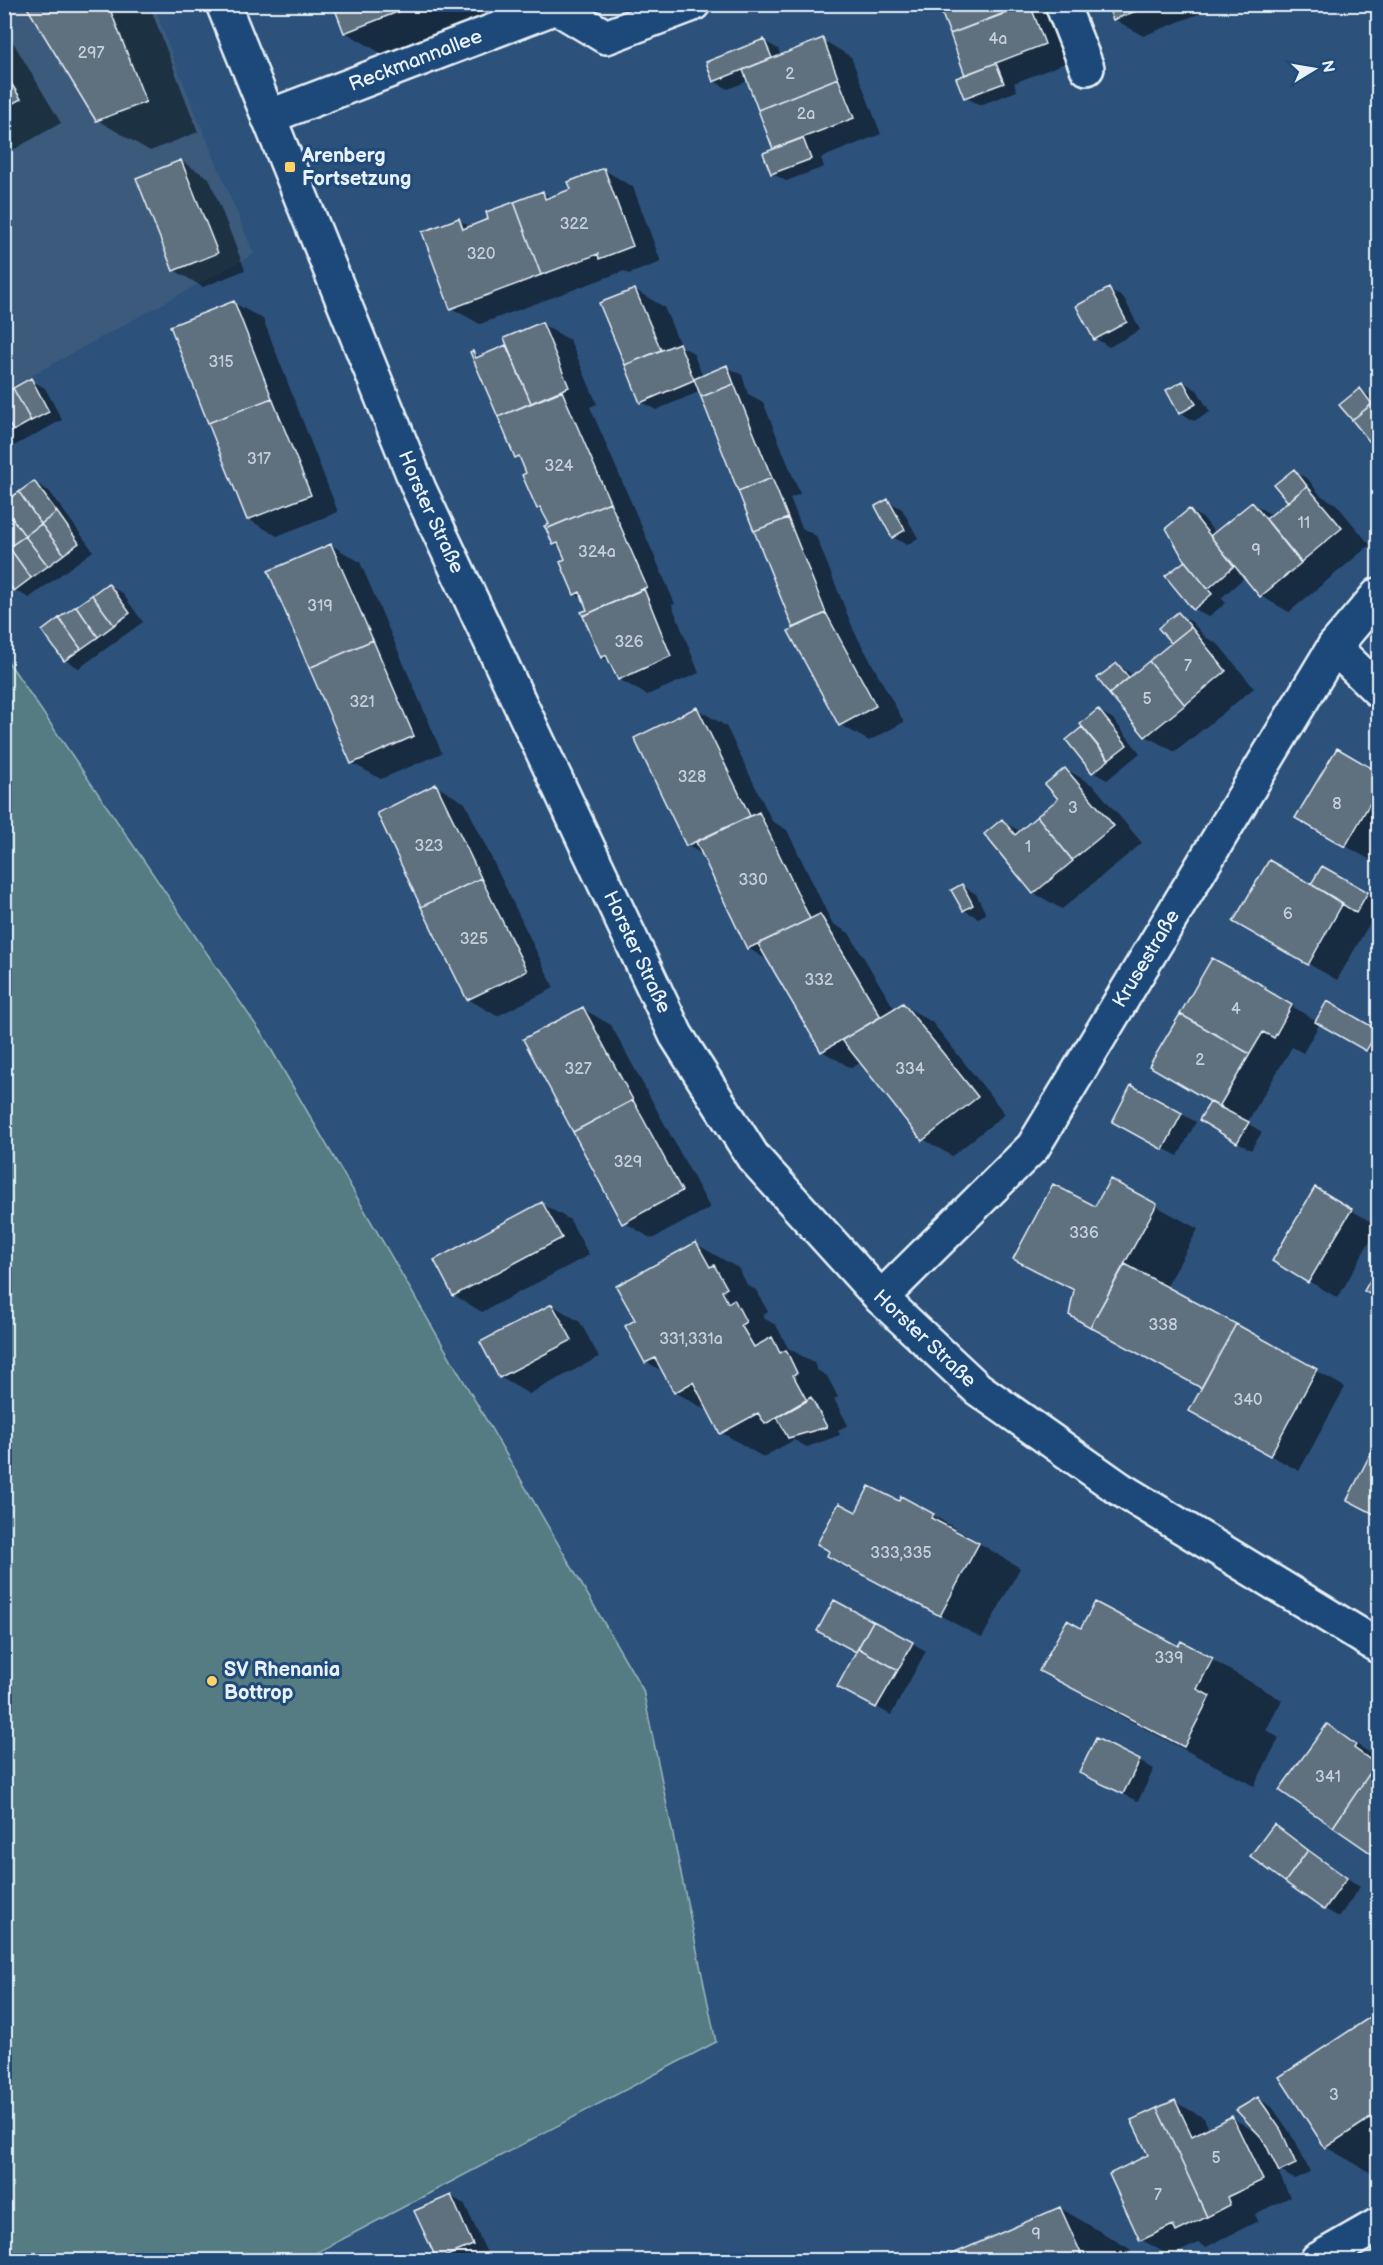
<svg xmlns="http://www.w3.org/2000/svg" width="1383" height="2265" font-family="'Balsamiq Sans',sans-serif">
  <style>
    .built { fill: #3b5a7c }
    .green { fill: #547c83; stroke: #9eb6be; stroke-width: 1.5 }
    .shadow { fill: #0007 }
    .building { fill: #5e6f7f; stroke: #e8f1f8; stroke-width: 1.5 }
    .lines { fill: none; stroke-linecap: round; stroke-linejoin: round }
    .minor-casing { stroke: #e8f1f8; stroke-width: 38 }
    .major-casing { stroke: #e8f1f8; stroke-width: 38 }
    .minor { stroke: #1f4a7a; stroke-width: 33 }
    .major { stroke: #1f4a7a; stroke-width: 33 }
    .poi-dot { fill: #ffd166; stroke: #1f4a7a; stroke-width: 2 }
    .labels { text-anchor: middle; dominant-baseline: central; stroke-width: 6; stroke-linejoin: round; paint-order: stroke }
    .number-label { font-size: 16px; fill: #c6d0da }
    .street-label { font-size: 20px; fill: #e8f1f8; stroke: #1f4a7a }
    .poi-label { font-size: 20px; font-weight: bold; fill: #e8f1f8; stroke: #1f4a7a; text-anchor: start }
  </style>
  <rect width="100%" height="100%" fill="#2c517b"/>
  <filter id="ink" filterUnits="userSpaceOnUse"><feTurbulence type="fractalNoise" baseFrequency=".0167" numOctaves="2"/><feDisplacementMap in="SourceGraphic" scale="12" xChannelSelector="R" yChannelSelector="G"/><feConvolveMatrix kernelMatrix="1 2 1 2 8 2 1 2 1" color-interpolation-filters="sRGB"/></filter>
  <g filter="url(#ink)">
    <path class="built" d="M5 5H154L173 57 254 254 5 390Z"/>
    <path class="green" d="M5 657 264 1037 643 1690 716 2042 303 2260H5Z"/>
    <path class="shadow" d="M26 4H149L198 132 150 151 97 120Z
      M335 4H506L516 33 415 73 345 32Z
      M939 4H1051L1073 60 1014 83 1017 91 980 105 965 97 967 75Z
      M1108 4H1221V5L1143 36 1114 19Z
      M4 27 61 123 4 155Z
      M823 40 851 57 881 134 821 158 824 167 786 181 772 173 777 149 748 81 728 89 714 81 764 41 778 49 781 56Z
      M181 161 209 178 245 270 203 287 174 270Z
      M604 170 633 187 661 262 629 274 624 271 480 324 451 308 459 220 471 227 543 193 551 198 573 190Z
      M635 290 664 307 680 345 693 353 703 377 727 367 742 375 748 394 763 402 800 494 790 498 802 528 816 536 854 631 904 722 869 741 841 725 795 629 701 391 656 410 642 402 601 304Z
      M1109 290 1124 298 1140 330 1109 347 1095 338Z
      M234 303 263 319 338 512 277 536 248 519Z
      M541 324 570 340 597 404 590 407 675 604 672 605 699 673 647 695 619 679 611 662 602 657 583 613 589 611 584 599 575 594 567 560 562 549 554 544 551 525 544 512 538 508 523 461 516 457 472 353 481 357 506 347 510 349Z
      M31 380 45 388 62 420 10 448 4 444V394Z
      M1183 382 1197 390 1210 412 1194 421 1180 412Z
      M1360 390 1378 401V450L1342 406Z
      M1294 471 1308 479 1320 495 1336 504 1370 545 1289 612 1261 596 1245 577 1221 598 1226 603 1208 617 1194 608 1187 561 1189 510 1204 519 1215 533 1252 503 1273 516 1291 501Z
      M34 482 49 491 93 551 29 598 15 590 4 575V504Z
      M888 501 902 509 918 538 907 545 893 537Z
      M331 545 360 562 442 753 381 779 352 763Z
      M108 585 122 593 143 622 79 668 65 660Z
      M1178 614 1192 622 1205 637 1219 645 1254 688 1175 752 1146 736 1117 664 1134 676 1174 643Z
      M697 709 726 726 772 821 787 830 832 923 849 933 895 1010 903 1005 932 1022 1005 1114 952 1156 923 1139 862 1062 851 1068 822 1051 769 961 748 948 703 855 687 845Z
      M1099 711 1113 719 1140 753 1107 780 1093 772 1068 740Z
      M1337 750 1378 774V854L1374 862 1297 818Z
      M1066 769 1094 786 1142 843 1062 909 1034 893 1002 821 1021 832 1060 800Z
      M436 786 465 803 554 988 497 1016 468 999Z
      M1322 868 1378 900 1371 921 1337 980 1235 922 1319 890Z
      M962 886 976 894 986 914 978 918 964 910Z
      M1213 960 1294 1005 1293 1007 1317 1021 1327 1003 1378 1033V1057L1320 1023 1303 1053 1292 1047 1247 1123 1262 1132 1251 1150 1201 1119 1212 1101Z
      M583 1009 611 1025 710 1208 652 1239 624 1222Z
      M1132 1087 1196 1122 1178 1156 1128 1130Z
      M1110 1181 1198 1229 1166 1288 1345 1387 1299 1471 1219 1427 1202 1388 1070 1314 1075 1292 1015 1259 1096 1208Z
      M1315 1189 1378 1226 1338 1298 1274 1261Z
      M542 1204 570 1220 589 1255 482 1312 454 1295Z
      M696 1244 738 1268 748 1286 756 1290 768 1312 763 1315 765 1319 776 1325 788 1348 814 1363 817 1370 827 1376 838 1397 834 1399 848 1425 838 1430 840 1435 807 1447 794 1440 763 1457 721 1432 710 1412 675 1392 664 1372 647 1362 637 1321Z
      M552 1305 580 1322 599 1357 529 1394 500 1377Z
      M1378 1442V1516L1349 1500Z
      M900 1503 933 1515 1020 1568 982 1638 828 1555 857 1514Z
      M1082 1630 1179 1648 1212 1660 1282 1700 1266 1730 1279 1738 1254 1786 1111 1711 1041 1671Z
      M912 1643 926 1651 891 1715 851 1693Z
      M1328 1726 1378 1758V1856L1282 1790Z
      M1097 1740 1154 1769 1138 1801 1095 1780Z
      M1274 1826 1360 1887 1339 1917 1325 1909Z
      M1378 2014V2177L1326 2147 1281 2077Z
      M1258 2098 1272 2107 1295 2140 1310 2172 1294 2179 1277 2169 1290 2197 1255 2214 1258 2221 1206 2247 1198 2243 1170 2256 1142 2240 1150 2156 1175 2102 1204 2118 1209 2129 1232 2118 1259 2134Z
      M451 2196 465 2205 487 2253 471 2260H439L416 2212Z
      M1060 2208 1130 2249 1135 2260H943Z"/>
    <path class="building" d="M25 4H108L146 102 96 121Z
      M333 4H418L344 33Z
      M938 4H1028L950 34Z
      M1030 4 1045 44 965 75 950 34Z
      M1107 4H1154L1113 20Z
      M823 38 838 78 758 110 743 70Z
      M764 39 772 58 713 82 706 62Z
      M996 63 1004 83 964 98 956 78Z
      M4 72 21 99 4 108Z
      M838 78 854 118 773 149 758 110Z
      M803 138 811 159 771 174 763 153Z
      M181 160 218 253 173 271 136 178Z
      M604 168 633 246 599 259 598 254 541 275 514 202 543 191 545 199 571 189 568 182Z
      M514 202 541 275 450 309 422 232 459 218 463 229 488 219 486 212Z
      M1109 288 1127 322 1094 340 1076 306Z
      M635 289 661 350 625 365 599 303Z
      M234 301 272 398 208 423 170 326Z
      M542 322 569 387 531 403 504 338Z
      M679 343 694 380 640 403 625 365Z
      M506 345 531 403 498 417 470 352 473 351 476 358Z
      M727 365 734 384 701 397 694 379Z
      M31 378 49 412 31 421 13 388Z
      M1183 381 1196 404 1179 414 1166 390Z
      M734 384 772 478 738 491 701 397Z
      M13 388 31 421 13 431 4 416V392Z
      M1360 388 1372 404 1352 420 1339 405Z
      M562 391 610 502 546 529 544 526 549 524 540 507 537 509 522 475 526 473 519 456 515 458 498 417Z
      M272 398 311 495 247 520 208 423Z
      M1378 399V452L1352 420Z
      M4 416 13 431 4 435Z
      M1294 469 1307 486 1288 502 1274 485Z
      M772 478 788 518 754 531 738 491Z
      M34 481 57 512 41 524 19 492Z
      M1307 486 1342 528 1301 562 1266 519Z
      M19 492 41 524 25 536 4 507V502Z
      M888 499 905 530 892 538 875 506Z
      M610 502 647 587 583 616 581 612 587 610 580 592 574 595 560 562 565 559 558 543 553 545 546 529Z
      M1252 502 1301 563 1260 597 1210 536Z
      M4 507 25 536 9 547 4 542Z
      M1189 509 1234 566 1208 589 1184 560 1166 528Z
      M57 512 79 543 64 554 41 524Z
      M788 518 826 613 793 628 754 531Z
      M41 524 64 554 48 566 25 536Z
      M25 536 48 566 31 578 9 547Z
      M331 544 373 640 309 668 268 571Z
      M9 547 31 578 14 591 4 578V550Z
      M1185 561 1212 594 1193 610 1165 576Z
      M108 583 130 613 114 625 92 595Z
      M644 589 671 656 618 680 606 655 601 658 583 616Z
      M92 595 114 625 98 637 76 606Z
      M76 606 98 637 81 649 59 618Z
      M1178 612 1191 627 1171 643 1158 628Z
      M826 613 876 706 839 726 788 631Z
      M59 618 81 649 64 661 42 631Z
      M1191 627 1226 671 1185 705 1149 661Z
      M373 640 414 736 351 764 309 668Z
      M1149 661 1185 705 1145 737 1109 694Z
      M1117 663 1129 678 1109 694 1097 678Z
      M697 707 750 816 686 846 634 738Z
      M1098 709 1127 745 1109 759 1080 724Z
      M1082 727 1109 760 1092 773 1066 740Z
      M1337 748 1378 772V789L1345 847 1295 818Z
      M1065 768 1114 826 1072 860 1037 816 1058 799 1045 784Z
      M436 784 481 878 421 907 377 813Z
      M759 812 810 919 747 949 696 842Z
      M1037 816 1073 861 1033 894 984 834 1002 819 1015 835Z
      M1269 860 1343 903 1308 965 1233 922Z
      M1322 866 1368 892 1356 913 1311 884Z
      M481 878 527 971 467 1000 421 907Z
      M962 884 973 905 963 911 951 890Z
      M820 914 881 1017 821 1052 758 944Z
      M1212 958 1266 987 1265 989 1292 1005 1274 1038 1263 1032 1250 1054 1180 1014Z
      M1327 1001 1378 1030 1366 1051 1315 1022Z
      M903 1003 978 1097 922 1141 842 1040Z
      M583 1007 633 1100 573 1132 523 1039Z
      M1180 1014 1250 1054 1220 1105 1223 1109 1149 1066Z
      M1131 1085 1182 1113 1163 1150 1112 1122Z
      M633 1100 682 1191 622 1224 573 1132Z
      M1210 1102 1249 1122 1237 1143 1199 1120Z
      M1110 1179 1157 1204 1090 1327 1069 1315 1074 1290 1013 1259 1053 1184 1095 1206Z
      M1315 1187 1352 1209 1308 1283 1272 1261Z
      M542 1202 562 1238 453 1296 434 1260Z
      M696 1242 710 1267 714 1265 727 1288 722 1291 728 1303 734 1299 746 1322 741 1325 754 1347 772 1337 780 1353 786 1350 797 1373 793 1375 807 1401 765 1424 758 1413 720 1434 693 1382 674 1393 655 1358 645 1363 625 1326 635 1320 616 1286Z
      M1125 1264 1236 1324 1201 1388 1090 1327Z
      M1378 1266V1299L1364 1291Z
      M552 1304 572 1340 499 1378 480 1342Z
      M1236 1324 1317 1369 1270 1456 1189 1411Z
      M811 1397 827 1427 788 1438 777 1417Z
      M1378 1439V1516L1347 1500Z
      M869 1486 899 1501 901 1496 934 1514 931 1518 979 1543 940 1616 827 1556 829 1551 817 1544 839 1503 856 1512Z
      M834 1600 873 1621 856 1652 817 1631Z
      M1095 1602 1178 1646 1181 1641 1213 1658 1197 1689 1210 1696 1184 1747 1039 1671 1067 1620 1081 1628Z
      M873 1621 913 1642 898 1670 858 1648Z
      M858 1648 898 1670 876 1708 837 1687Z
      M1327 1724 1356 1745 1354 1748 1376 1764 1333 1827 1279 1790Z
      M1096 1738 1140 1760 1123 1794 1079 1773Z
      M1376 1764 1378 1765V1858L1333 1827Z
      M1274 1824 1308 1850 1285 1882 1250 1856Z
      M1308 1850 1347 1878 1324 1910 1285 1882Z
      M1378 2012V2113L1325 2148 1279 2077Z
      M1258 2097 1281 2130 1296 2164 1279 2172 1263 2139 1236 2110Z
      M1175 2100 1192 2136 1232 2116 1263 2180 1227 2197 1230 2205 1207 2217 1157 2108Z
      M1157 2108 1207 2217 1176 2232 1173 2225 1140 2241 1109 2174 1148 2155 1131 2120Z
      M451 2195 473 2245 437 2260 414 2211Z
      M1060 2207 1084 2260H939Z"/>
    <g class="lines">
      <defs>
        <g id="minor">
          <path d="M1062 4 1087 68"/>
          <path id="s1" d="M268 117 556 7 606 37 693 4"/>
          <path d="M1334 647 1378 690"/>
          <path id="s2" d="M881 1298 1033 1147 1334 647 1378 595"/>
          <path d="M1317 2260 1378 2225"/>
        </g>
        <g id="major">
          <path id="s3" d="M223 4 419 489 676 1035 753 1157 881 1298 978 1389 1120 1489 1378 1646"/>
        </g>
      </defs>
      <use href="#minor" class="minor-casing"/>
      <use href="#major" class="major-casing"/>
      <use href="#minor" class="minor"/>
      <use href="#major" class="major"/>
    </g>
  </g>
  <g class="poi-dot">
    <rect x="284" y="161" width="12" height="12" rx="3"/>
    <circle cx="212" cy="1681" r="6"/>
  </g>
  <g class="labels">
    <g class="number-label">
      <text x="998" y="39">4a</text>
      <text x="91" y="53">297</text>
      <text x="790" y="74">2</text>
      <text x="806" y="114">2a</text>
      <text x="574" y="224">322</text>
      <text x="481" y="254">320</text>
      <text x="221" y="362">315</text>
      <text x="259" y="459">317</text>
      <text x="559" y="466">324</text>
      <text x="1304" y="523">11</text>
      <text x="1256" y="550">9</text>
      <text x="597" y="552">324a</text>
      <text x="320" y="606">319</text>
      <text x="629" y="642">326</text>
      <text x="1188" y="666">7</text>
      <text x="1147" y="699">5</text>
      <text x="362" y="702">321</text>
      <text x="692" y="777">328</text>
      <text x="1337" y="804">8</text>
      <text x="1073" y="808">3</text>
      <text x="429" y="846">323</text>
      <text x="1028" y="847">1</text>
      <text x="753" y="880">330</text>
      <text x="1288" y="914">6</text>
      <text x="474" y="939">325</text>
      <text x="819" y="980">332</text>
      <text x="1236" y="1009">4</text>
      <text x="1200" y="1060">2</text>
      <text x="578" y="1069">327</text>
      <text x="910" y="1069">334</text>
      <text x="628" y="1162">329</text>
      <text x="1084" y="1233">336</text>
      <text x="1163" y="1325">338</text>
      <text x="691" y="1339">331,331a</text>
      <text x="1248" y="1400">340</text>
      <text x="901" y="1553">333,335</text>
      <text x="1169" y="1658">339</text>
      <text x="1328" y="1777">341</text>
      <text x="1334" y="2095">3</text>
      <text x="1216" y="2158">5</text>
      <text x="1158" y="2195">7</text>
      <text x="1036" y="2234">9</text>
    </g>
    <g class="street-label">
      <text stroke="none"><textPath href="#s1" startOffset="158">Reckmannallee</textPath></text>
      <text stroke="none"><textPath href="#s3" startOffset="549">Horster Straße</textPath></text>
      <text stroke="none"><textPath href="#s3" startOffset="1035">Horster Straße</textPath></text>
      <text stroke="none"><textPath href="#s2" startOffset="434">Krusestraße</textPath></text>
      <text stroke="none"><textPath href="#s3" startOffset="1521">Horster Straße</textPath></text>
    </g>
    <g class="poi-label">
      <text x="302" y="156">Arenberg<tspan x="302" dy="23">Fortsetzung</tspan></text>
      <text x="224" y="1670">SV Rhenania<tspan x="224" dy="23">Bottrop</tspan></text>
    </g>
  </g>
  <rect width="1383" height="2265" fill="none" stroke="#1f4a7a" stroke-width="24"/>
  <rect x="12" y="12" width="1359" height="2241" fill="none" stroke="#e8f1f8" stroke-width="2" filter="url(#ink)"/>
  <g transform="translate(1314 69) rotate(79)" stroke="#1f4a7a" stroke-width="4.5" paint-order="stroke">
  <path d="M0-4.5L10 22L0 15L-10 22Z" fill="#e8f1f8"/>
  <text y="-9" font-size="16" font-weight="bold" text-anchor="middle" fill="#e8f1f8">N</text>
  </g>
</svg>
